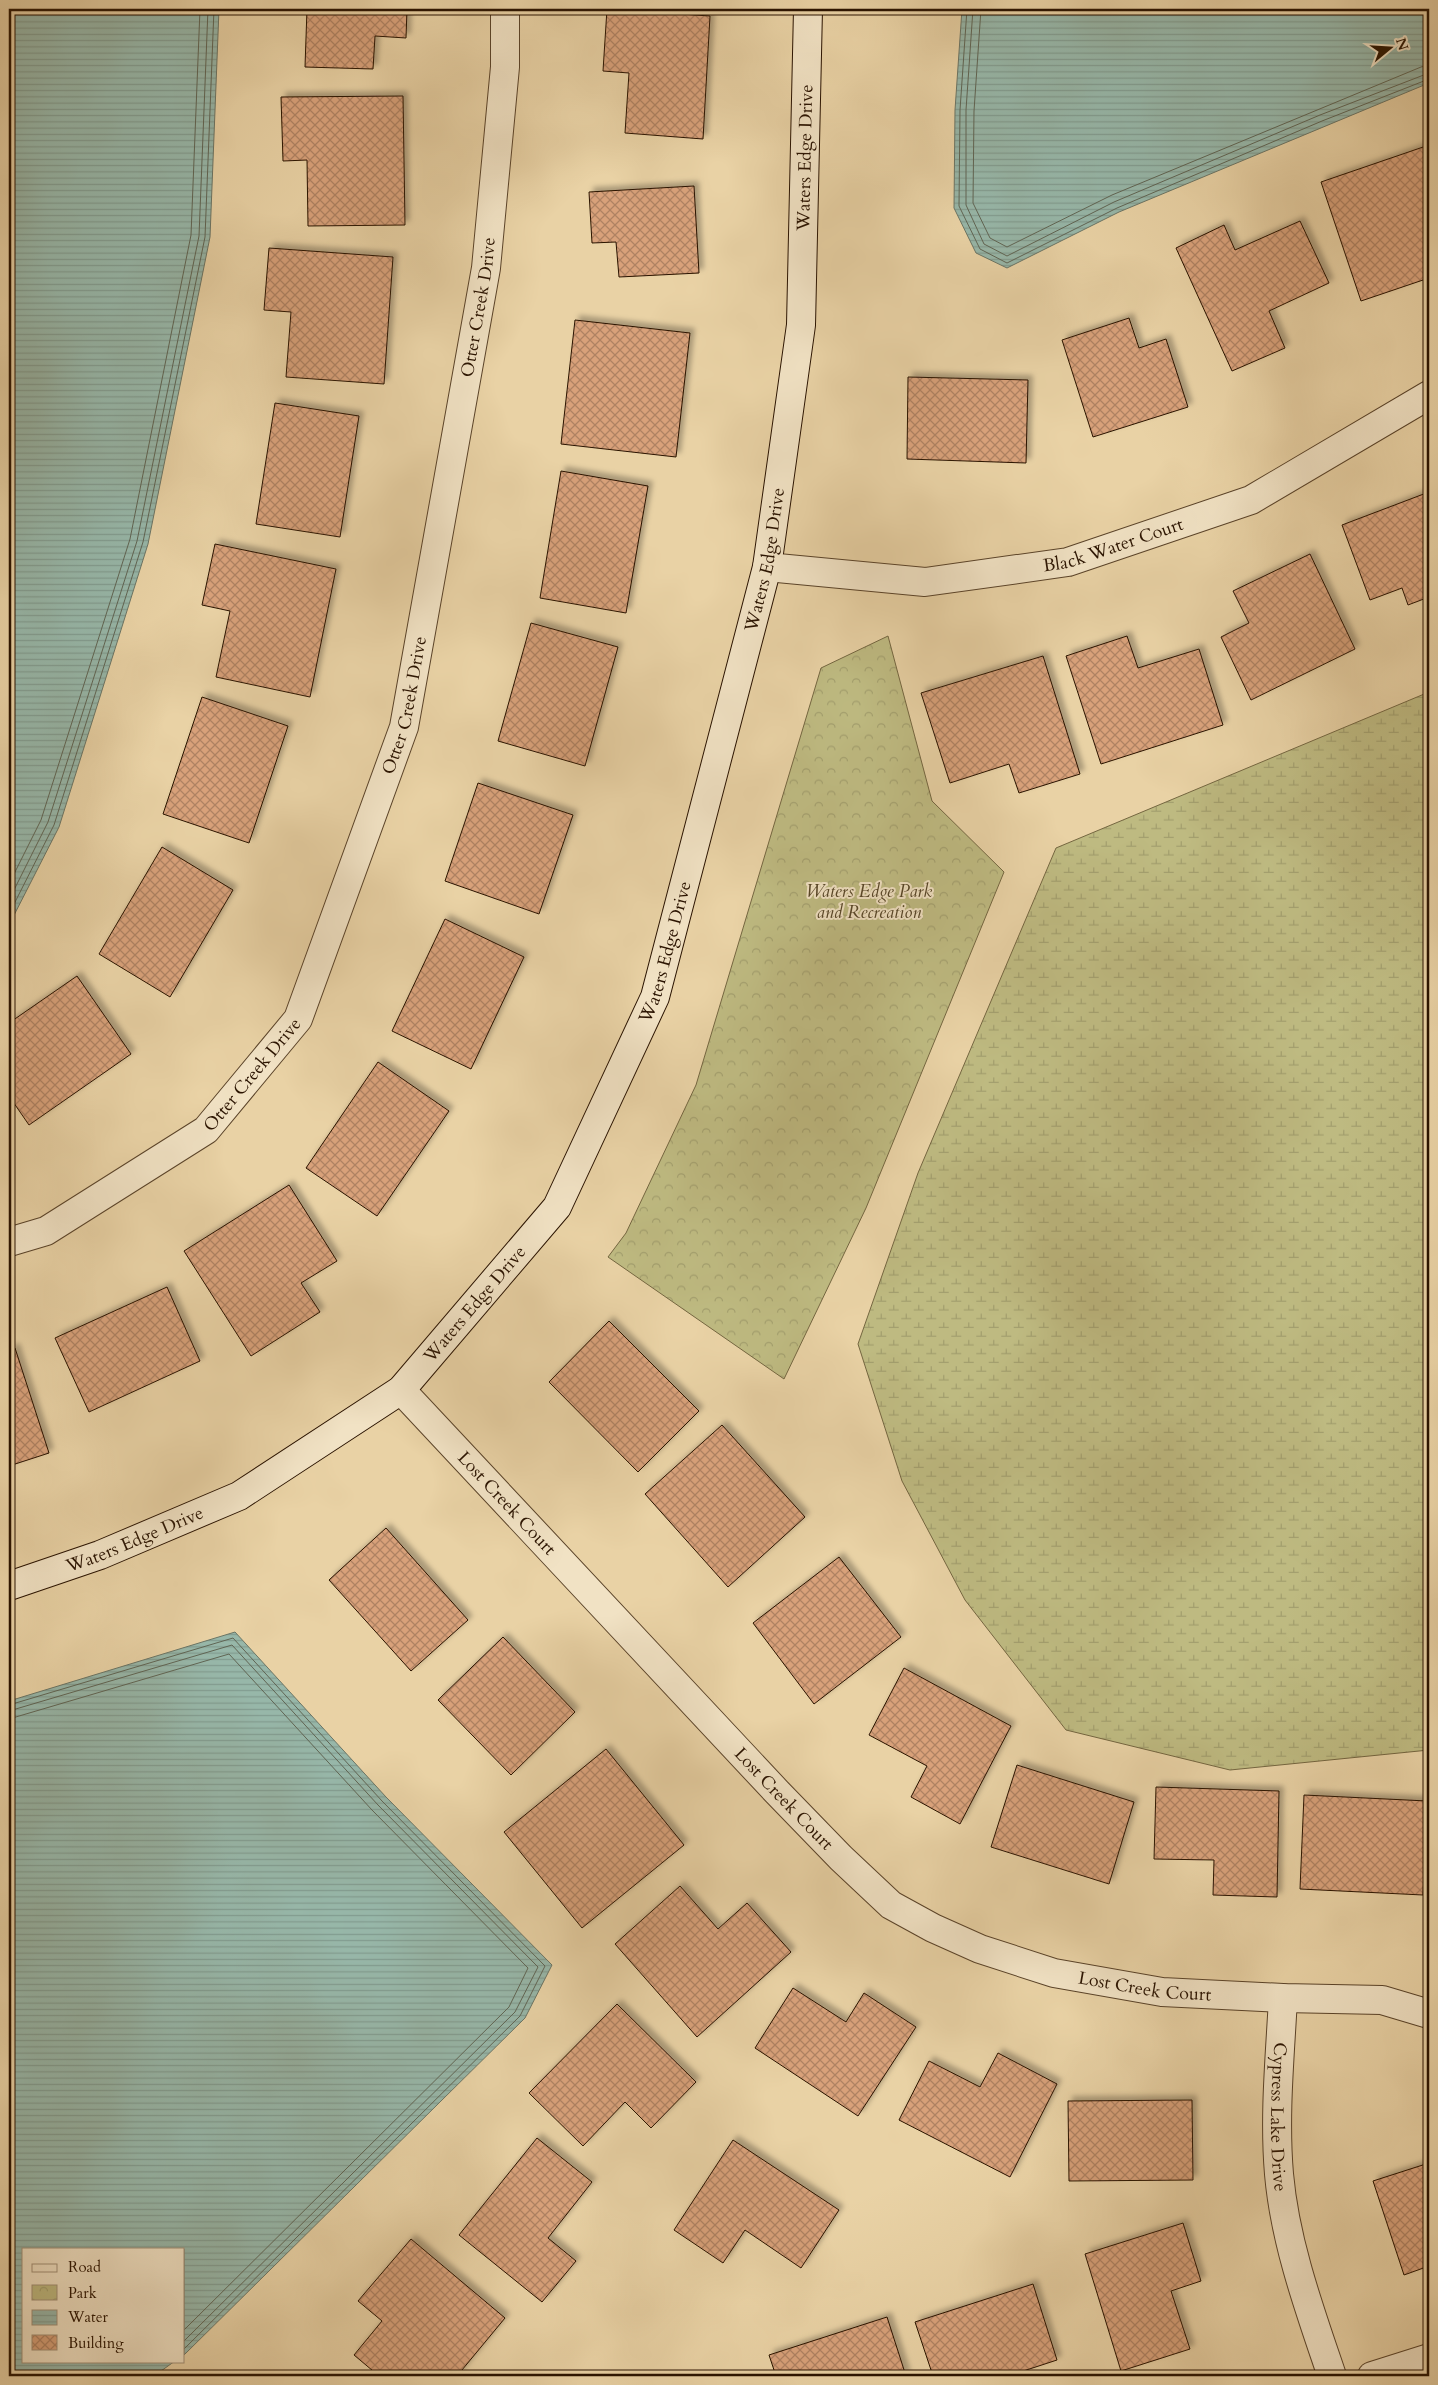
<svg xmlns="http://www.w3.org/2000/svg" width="1438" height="2385" font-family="Cardo,serif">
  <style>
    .wetland { fill: url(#wetland-marsh); stroke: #746640 }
    .park { fill: url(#park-crowns); stroke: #746640 }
    .water { fill: url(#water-rules); stroke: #6b7565 }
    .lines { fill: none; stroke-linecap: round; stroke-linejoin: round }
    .shore { stroke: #606554; stroke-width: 1 }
    .building { fill: url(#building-cross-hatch); stroke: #2a1300; filter: url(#shadow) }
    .street-casing { stroke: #5a4329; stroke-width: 30 }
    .secondary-casing { stroke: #2a1300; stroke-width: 30 }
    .street { stroke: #f1e2c4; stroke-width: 28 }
    .secondary { stroke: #f1e2c4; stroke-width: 28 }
    .labels { text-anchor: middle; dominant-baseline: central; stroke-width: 4; stroke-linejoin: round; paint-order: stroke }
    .street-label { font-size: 18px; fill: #2a1300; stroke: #f1e2c4 }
    .park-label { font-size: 18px; font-style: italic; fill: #564527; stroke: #f1e2c4 }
  </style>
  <defs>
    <pattern id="wetland-marsh" width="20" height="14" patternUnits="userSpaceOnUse" patternTransform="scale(1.25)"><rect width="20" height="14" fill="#beba81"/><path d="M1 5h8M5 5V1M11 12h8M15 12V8" fill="none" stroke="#a39f6e"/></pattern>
    <pattern id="park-crowns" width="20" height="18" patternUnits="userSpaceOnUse" patternTransform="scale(1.25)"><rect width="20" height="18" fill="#beba81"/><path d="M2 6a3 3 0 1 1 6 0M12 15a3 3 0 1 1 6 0" fill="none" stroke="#a39f6e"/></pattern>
    <pattern id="water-rules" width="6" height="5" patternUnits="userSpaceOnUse" patternTransform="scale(1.25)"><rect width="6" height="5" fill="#97b7a9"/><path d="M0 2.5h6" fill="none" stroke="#829c90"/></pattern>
    <pattern id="building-cross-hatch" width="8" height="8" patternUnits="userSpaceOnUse" patternTransform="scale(1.25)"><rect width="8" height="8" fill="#d8a17a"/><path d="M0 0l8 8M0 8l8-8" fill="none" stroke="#af8262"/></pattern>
    <filter id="shadow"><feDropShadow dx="4.5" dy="-4.5" stdDeviation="2.5" flood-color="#0004"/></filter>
  </defs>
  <rect width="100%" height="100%" fill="#e9d2a5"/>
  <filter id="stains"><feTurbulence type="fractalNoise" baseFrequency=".004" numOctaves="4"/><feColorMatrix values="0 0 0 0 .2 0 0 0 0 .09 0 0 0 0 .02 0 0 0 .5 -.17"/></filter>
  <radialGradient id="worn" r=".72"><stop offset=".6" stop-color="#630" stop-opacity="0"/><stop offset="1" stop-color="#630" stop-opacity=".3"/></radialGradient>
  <path class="wetland" d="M1429 692V1750L1230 1770 1066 1730 965 1600 902 1481 858 1344 918 1173 1056 848Z"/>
  <path class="park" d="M888 636 932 801 1004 872 866 1208 784 1379 608 1257 626 1233 696 1085 821 668Z"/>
  <path class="water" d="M9 9H219L210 237 148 544 59 827 9 925Z
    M962 9H1429V83L1119 212 1007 268 976 253 954 208 955 110Z
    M235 1632 386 1797 552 1965 525 2018 184 2355V2249H24V2361H175L154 2376H9V1701Z"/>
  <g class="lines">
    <path class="shore" d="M967 9 960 110 959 206 980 249 1007 263 1117 208 1322 121 1429 79
      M973 9 966 110V205L984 244 1007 256 1114 202 1320 115 1429 73
      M981 9 974 111 973 203 990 238 1007 247 1112 195 1421 67 1429 65
      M9 884 41 820 130 539 191 235 200 9
      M9 900 48 822 137 541 199 236 208 9
      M9 914 54 825 143 542 205 237 214 9
      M9 1705 233 1638 382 1801 545 1966 520 2016 184 2349
      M9 1711 232 1645 378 1805 538 1967 515 2012 184 2341
      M9 1719 229 1654 372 1810 528 1968 509 2007 184 2330"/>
  </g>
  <path class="building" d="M307 9H407L406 38 375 36 373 69 305 67Z
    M607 9 710 16 703 139 625 133 629 73 603 71Z
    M403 96 405 225 308 226 307 160 283 161 281 97Z
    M1429 145V278L1361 301 1321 182Z
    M694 186 699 273 619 277 616 242 592 243 589 192Z
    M1300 221 1329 283 1269 311 1285 348 1232 371 1176 248 1224 225 1235 250Z
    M269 248 393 257 384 384 286 377 291 312 264 310Z
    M1129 318 1139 348 1166 339 1188 407 1093 437 1062 340Z
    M575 320 690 333 676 457 561 444Z
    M908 377 1028 380 1026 463 907 459Z
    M275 403 359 416 340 537 256 524Z
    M561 471 648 486 626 613 540 598Z
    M1429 492V597L1408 605 1402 588 1370 600 1342 525Z
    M215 544 336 569 310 697 216 677 230 611 202 605Z
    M1310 554 1355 649 1251 700 1221 637 1249 623 1233 591Z
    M531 623 618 647 585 766 498 741Z
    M1127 636 1138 668 1199 649 1223 725 1101 764 1066 656Z
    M1043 656 1080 774 1019 793 1009 764 950 783 921 693Z
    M202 697 288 726 249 843 163 814Z
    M478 783 573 815 539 914 445 881Z
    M162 847 233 890 170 997 99 954Z
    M445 919 524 957 471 1069 392 1031Z
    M77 976 131 1054 29 1125 9 1096V1023Z
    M378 1062 449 1111 377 1216 306 1168Z
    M289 1185 337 1261 301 1283 320 1312 251 1356 184 1251Z
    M167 1287 200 1361 89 1412 55 1338Z
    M609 1321 699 1411 638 1472 549 1382Z
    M15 1348 49 1453 9 1466V1350Z
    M722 1425 805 1517 728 1587 645 1494Z
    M386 1528 468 1620 411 1671 329 1580Z
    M839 1557 901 1637 814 1704 753 1623Z
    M503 1637 575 1712 511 1775 438 1700Z
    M904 1668 1011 1726 960 1824 911 1797 927 1766 869 1735Z
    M606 1749 684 1845 582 1928 504 1832Z
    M1017 1765 1134 1802 1109 1884 991 1847Z
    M1156 1787 1279 1791 1277 1897 1213 1895 1214 1860 1154 1859Z
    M1304 1795 1427 1801 1423 1895 1300 1889Z
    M680 1886 718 1929 747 1903 791 1952 697 2037 615 1944Z
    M793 1988 846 2022 864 1993 916 2027 858 2116 755 2048Z
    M617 2004 696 2082 651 2128 625 2102 583 2146 529 2093Z
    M998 2053 1057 2084 1010 2177 899 2120 929 2061 980 2087Z
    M1192 2100 1193 2180 1069 2181 1068 2101Z
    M537 2138 592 2182 548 2238 576 2261 542 2302 459 2235Z
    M733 2140 839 2210 801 2268 745 2230 723 2263 674 2230Z
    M1429 2163V2266L1404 2275 1373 2181Z
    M1183 2223 1201 2281 1171 2291 1190 2349 1121 2371 1085 2254Z
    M411 2239 505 2318 457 2376H379L354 2355 382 2321 358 2301Z
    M1033 2284 1057 2360 1008 2376H933L915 2322Z
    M887 2317 906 2376H776L769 2355Z"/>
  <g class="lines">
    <defs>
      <g id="street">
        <path id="s1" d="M767 567 925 582 1068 562 1251 500 1429 395"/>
        <path id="s2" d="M9 1242 46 1231 206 1130 298 1019 404 727 486 268 505 67V9"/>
        <path id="s3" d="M401 1390 777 1792 841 1858 891 1905 933 1928 980 1949 1054 1973 1162 1992 1283 1998 1382 2000 1429 2014"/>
        <path id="s4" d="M1283 1998C1280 2057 1274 2115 1279 2174 1285 2243 1310 2311 1332 2376"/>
        <path d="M1372 2376 1429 2358"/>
      </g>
      <g id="secondary">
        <path id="s5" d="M9 1586 100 1555 239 1496 401 1390 557 1207 655 997 767 567 801 325 808 9"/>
      </g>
    </defs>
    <use href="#street" class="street-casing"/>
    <use href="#secondary" class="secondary-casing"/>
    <use href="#street" class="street"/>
    <use href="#secondary" class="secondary"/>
  </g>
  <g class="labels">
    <g class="street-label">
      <text stroke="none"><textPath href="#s5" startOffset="1769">Waters Edge Drive</textPath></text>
      <text stroke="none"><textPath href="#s2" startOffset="1109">Otter Creek Drive</textPath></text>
      <text stroke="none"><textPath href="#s1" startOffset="351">Black Water Court</textPath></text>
      <text stroke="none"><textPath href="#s5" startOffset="1364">Waters Edge Drive</textPath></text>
      <text stroke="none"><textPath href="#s2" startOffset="704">Otter Creek Drive</textPath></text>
      <text stroke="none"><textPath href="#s5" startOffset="959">Waters Edge Drive</textPath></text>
      <text stroke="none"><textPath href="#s2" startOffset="300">Otter Creek Drive</textPath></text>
      <text stroke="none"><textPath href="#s5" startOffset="554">Waters Edge Drive</textPath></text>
      <text stroke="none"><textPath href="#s3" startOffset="155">Lost Creek Court</textPath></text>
      <text stroke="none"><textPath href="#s5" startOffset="134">Waters Edge Drive</textPath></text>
      <text stroke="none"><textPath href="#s3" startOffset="560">Lost Creek Court</textPath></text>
      <text stroke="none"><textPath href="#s3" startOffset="980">Lost Creek Court</textPath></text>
      <text stroke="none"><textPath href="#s4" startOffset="119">Cypress Lake Drive</textPath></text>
    </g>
    <g class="park-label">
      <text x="869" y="891">Waters Edge Park<tspan x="869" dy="21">and Recreation</tspan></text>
    </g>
  </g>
  <rect width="1438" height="2385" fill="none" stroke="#e9d2a5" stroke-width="30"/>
  <rect x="10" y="10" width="1418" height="2365" fill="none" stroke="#2a1300" stroke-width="2.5"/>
  <rect x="15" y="15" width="1408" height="2355" fill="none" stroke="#2a1300"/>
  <rect x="22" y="2248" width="162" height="115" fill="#f1e2c4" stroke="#a18f76"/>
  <rect x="32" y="2264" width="25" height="8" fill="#f1e2c4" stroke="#a18f76"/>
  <text x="68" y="2272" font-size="15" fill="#2a1300">Road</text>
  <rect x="32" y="2285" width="25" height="15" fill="url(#park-crowns)" stroke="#a18f76"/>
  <text x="68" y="2298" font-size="15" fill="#2a1300">Park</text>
  <rect x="32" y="2310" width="25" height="15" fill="url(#water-rules)" stroke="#a18f76"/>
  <text x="68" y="2322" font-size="15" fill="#2a1300">Water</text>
  <rect x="32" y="2335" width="25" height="15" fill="url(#building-cross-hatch)" stroke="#a18f76"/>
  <text x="68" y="2348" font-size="15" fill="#2a1300">Building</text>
  <g transform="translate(1390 48) rotate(72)" stroke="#f1e2c4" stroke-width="4" paint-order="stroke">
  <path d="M0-4L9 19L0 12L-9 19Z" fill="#2a1300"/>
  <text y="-8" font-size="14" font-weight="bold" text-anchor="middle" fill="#2a1300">N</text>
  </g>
  <rect width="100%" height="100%" filter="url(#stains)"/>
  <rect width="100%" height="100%" fill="url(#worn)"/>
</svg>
